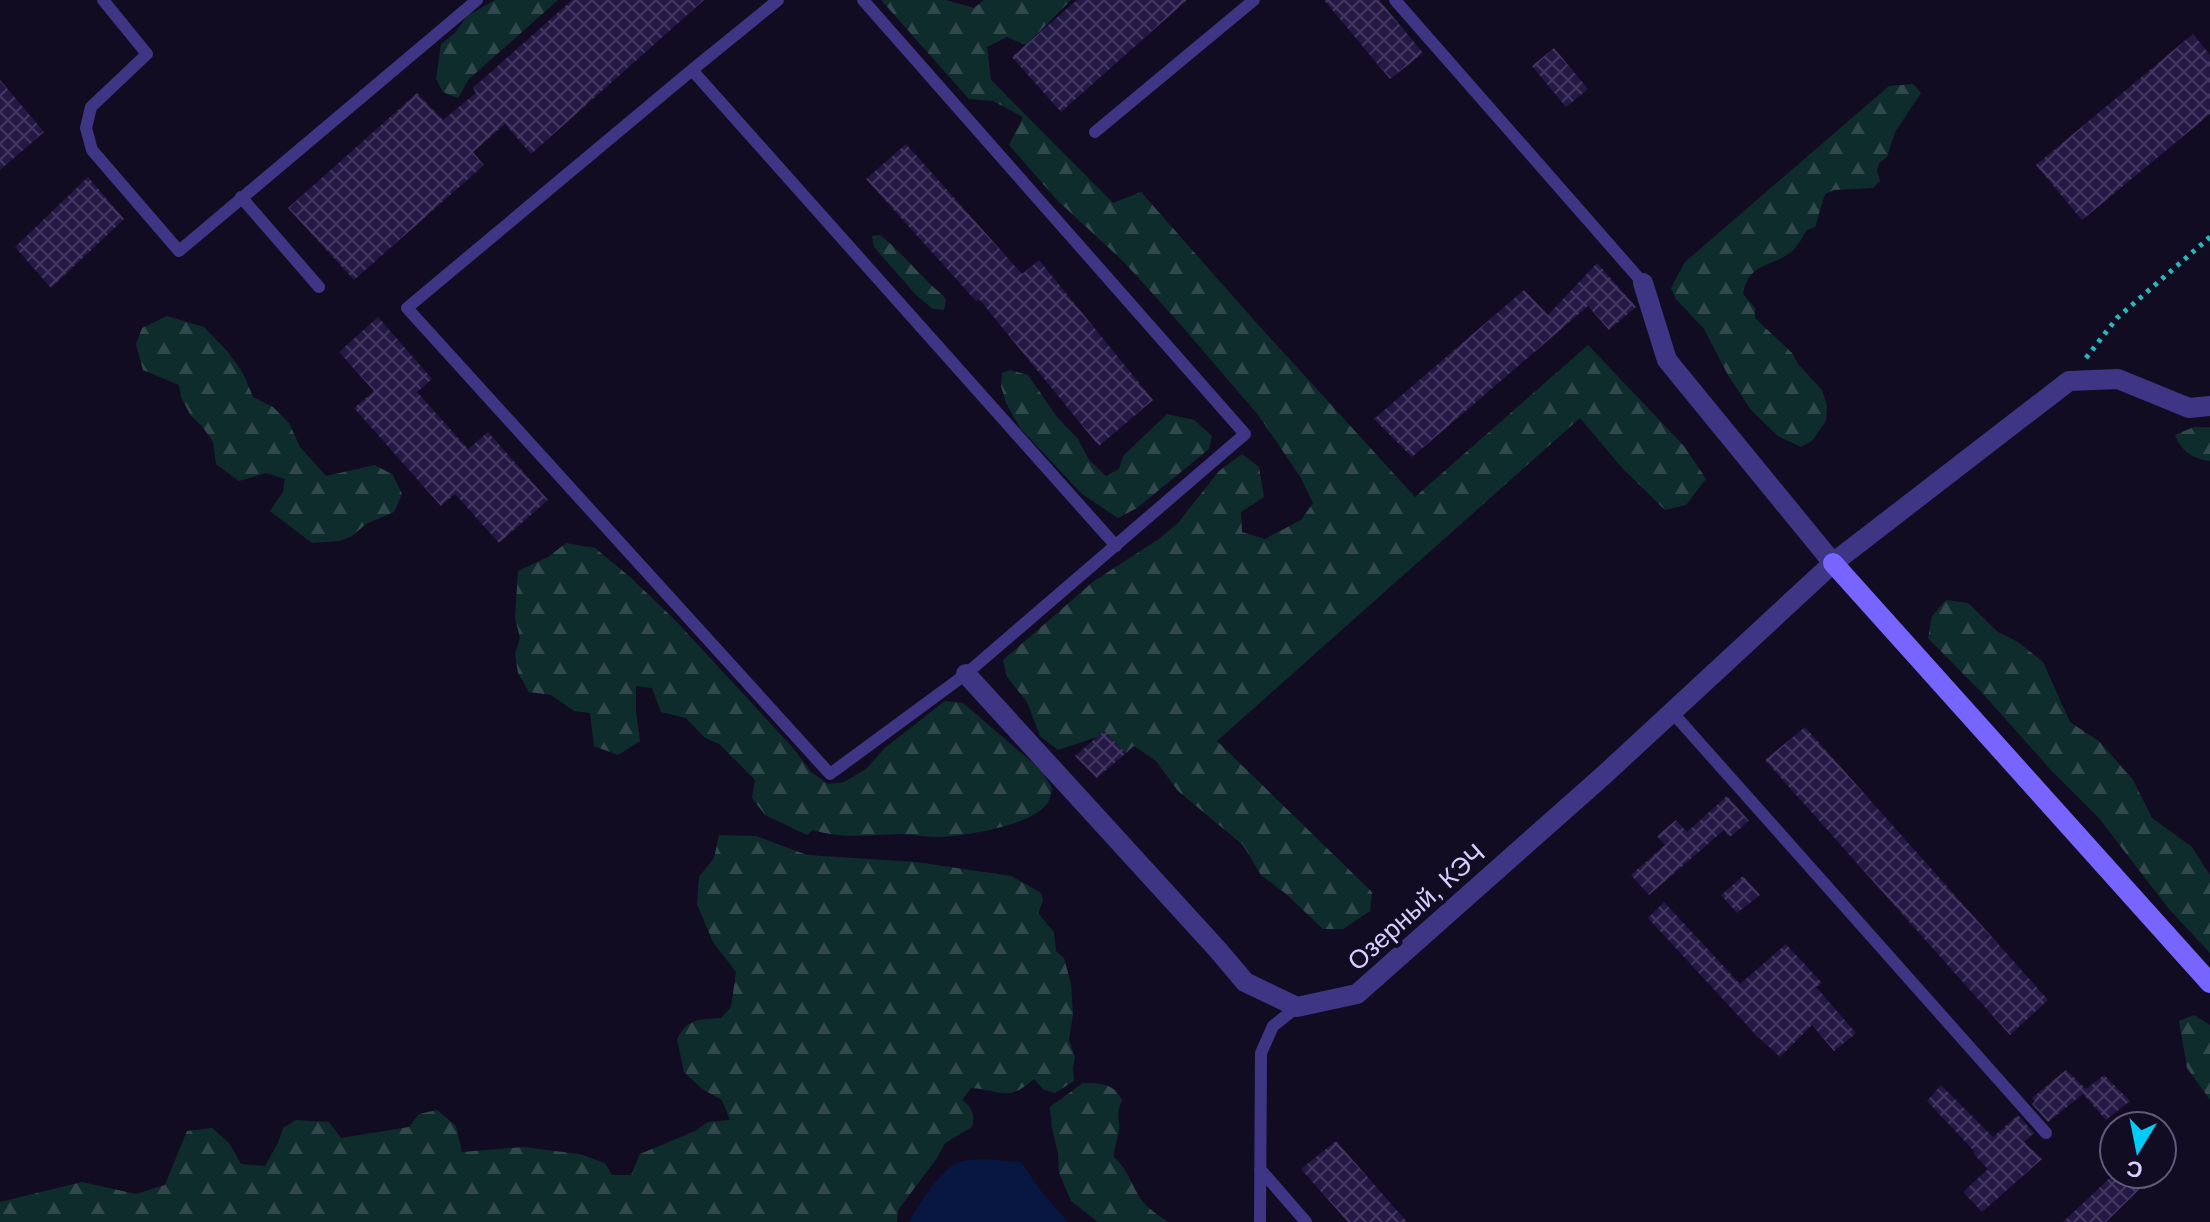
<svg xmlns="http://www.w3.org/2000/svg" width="2210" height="1222" font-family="Arial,sans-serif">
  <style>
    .forest { fill: url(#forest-firs) }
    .water { fill: #071742 }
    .building { fill: url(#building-cross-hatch) }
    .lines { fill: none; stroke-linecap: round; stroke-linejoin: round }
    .path { stroke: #28b7ba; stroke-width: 5; stroke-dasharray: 4 6; stroke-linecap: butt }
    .lane { stroke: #3e3584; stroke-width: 12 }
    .street { stroke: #3e3584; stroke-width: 20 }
    .secondary { stroke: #7665ff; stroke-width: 20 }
    .labels { text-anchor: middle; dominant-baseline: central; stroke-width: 8; stroke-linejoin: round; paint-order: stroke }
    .street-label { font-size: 26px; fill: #d8ceff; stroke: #120c23 }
  </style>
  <defs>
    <pattern id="forest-firs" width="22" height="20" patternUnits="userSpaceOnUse" patternTransform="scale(2)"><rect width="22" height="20" fill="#0f2c2d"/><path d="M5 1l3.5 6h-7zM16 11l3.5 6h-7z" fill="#31494c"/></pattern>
    <pattern id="building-cross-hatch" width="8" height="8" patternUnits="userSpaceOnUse" patternTransform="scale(2)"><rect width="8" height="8" fill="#241845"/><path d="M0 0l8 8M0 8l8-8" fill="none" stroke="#433861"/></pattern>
  </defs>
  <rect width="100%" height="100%" fill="#120c23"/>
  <path class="forest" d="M495 0H558L469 79 458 98 443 92 436 79 441 44 455 33 467 16Z
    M881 0H946L974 8 984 0H1071L1026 45 1007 37 987 47 991 80 1113 203 1141 192 1253 319 1415 497 1588 345 1684 446 1706 479 1686 505 1665 510 1623 469 1580 418 1217 741 1372 892 1370 911 1343 929H1323L1286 894 1261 875 1243 845 1178 791 1156 761 1134 746 1126 753 1104 731 1097 737 1058 750 1040 736 1027 702 1007 677 1003 660 1094 581 1159 539 1178 523 1219 471 1242 454 1259 467 1264 497 1241 512 1242 532 1265 539 1301 520 1313 503 1301 478 1259 416 1181 325 1123 261 1058 201 1009 145 1023 117 993 101 969 99Z
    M1913 84 1921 93 1895 132 1887 157 1879 163 1877 171 1880 181 1873 188 1834 190 1825 194 1815 227 1807 230C1802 238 1798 246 1791 252 1770 268 1749 262 1743 294L1755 308V318L1792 353 1798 364 1822 390 1827 406 1826 421 1812 441 1801 447 1778 436 1751 410 1728 375 1704 329 1676 299 1671 288 1685 262 1889 86Z
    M880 235C898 249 912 266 928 282 934 289 942 292 946 300L944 310 933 309 917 296 874 247 872 236Z
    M167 316 204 327 227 351 243 373 253 397 273 407 289 423 300 447 326 476 375 465 393 475 402 494 394 512 366 524 352 536 340 541 312 543 270 511 283 492 285 479 266 473 239 481 216 464 213 442 202 426 191 416 181 397 179 385 143 370 136 344 142 328Z
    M1010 370 1028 375 1057 417 1078 439 1089 460 1106 476 1119 469 1123 456 1167 414 1194 420 1212 436 1209 449 1137 508 1118 518 1082 494 1020 428 1006 403 1001 386 1002 373Z
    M2194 427H2210V461C2192 458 2182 452 2175 435Z
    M566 543 595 548 630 577 674 619 793 748 811 772 828 784 844 782 866 769 886 747 945 701 963 703 1041 770 1052 788C1051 794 1050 801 1046 805 1029 826 962 837 936 837 923 837 911 834 899 834 870 835 841 839 813 830L807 835 765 815 752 798 755 780 719 744 705 738 686 718 661 712 652 688 636 686V712L640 741 618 755 594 746 590 713 574 711 551 695 529 692 518 673 515 654 520 638 515 617 518 571 548 557Z
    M1946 600 1968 603 1998 632 2018 642 2043 662 2070 722 2100 742 2133 780 2152 818 2192 847 2210 875V953L2169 909 2098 817 2052 771 1984 695 1928 638 1932 616Z
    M719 835 756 836 807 855 916 862 1011 876 1041 893 1043 901 1038 913 1054 932 1056 951 1064 958 1071 984 1073 1014 1069 1040 1075 1057 1073 1068 1074 1081 1055 1093 1044 1090 1034 1079C1007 1103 1002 1090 971 1088L962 1100C973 1109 975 1114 972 1127L945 1143 937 1158 898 1210 897 1222H0V1202L82 1182 136 1194 165 1185 187 1131 212 1128 229 1143 241 1164 265 1166 278 1143 283 1128 296 1120 329 1122 341 1138 409 1127 419 1114 437 1110 456 1126 462 1152 523 1147 579 1154 605 1163 612 1175H631L640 1154 695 1131 708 1122 730 1120 722 1100 702 1089 684 1072 677 1039C689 1017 699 1020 721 1018L731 1007 736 972 713 942 697 904 699 877 714 858Z
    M2194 1015 2210 1025V1100L2187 1068 2179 1021Z
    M1083 1083C1100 1083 1114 1083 1122 1100 1114 1116 1122 1123 1118 1135 1116 1144 1114 1148 1114 1157 1129 1171 1131 1185 1142 1201 1149 1209 1159 1216 1168 1222H1098L1071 1201 1059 1173 1058 1153 1052 1128 1050 1107Z"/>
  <path class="water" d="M984 1159 1021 1162 1043 1194 1068 1222H909C920 1204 939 1170 959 1162 966 1159 977 1160 984 1159Z"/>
  <path class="building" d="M572 0H704L531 154 505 124 473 152 484 165 354 280 288 208 417 93 443 120 476 93 473 88Z
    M1077 0H1187L1061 112 1012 57Z
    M1324 0H1379L1423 53 1390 79Z
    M2193 34 2210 55V114L2082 220 2036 165Z
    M1554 48 1588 89 1566 107 1532 66Z
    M0 80 44 132 0 170Z
    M906 144 1022 274 1039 260 1153 400 1099 446 979 299 976 301 866 179Z
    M88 177 124 219 51 288 15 247Z
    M1597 263 1636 307 1609 330 1588 306 1412 457 1374 419 1524 290 1548 315Z
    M378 317 432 379 417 392 468 449 488 432 548 500 499 543 455 494 441 506 354 408 374 391 339 352Z
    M1805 727 2048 1000 2010 1035 1765 760Z
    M1104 731 1126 753 1097 778 1075 756Z
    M1727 796 1749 821 1730 837 1724 830 1649 895 1631 875 1665 845 1657 836 1676 820 1687 832Z
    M1743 876 1760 895 1737 913 1721 895Z
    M1664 902 1740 984 1786 944 1822 983 1816 987 1856 1033 1834 1051 1812 1025 1780 1057 1757 1036 1648 918Z
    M2066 1070 2086 1089 2104 1075 2130 1101 2106 1120 2083 1094 2048 1122 2032 1104 2035 1101 2032 1098Z
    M1941 1085 1993 1137 2018 1115 2034 1133 2024 1142 2042 1159 1982 1212 1963 1192 1988 1169 1973 1153 1975 1152 1927 1101Z
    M1336 1141 1407 1222H1348L1301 1169Z
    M2114 1174H2155L2106 1222H2063Z"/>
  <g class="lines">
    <path class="path" d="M2086 358 2117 318 2210 237"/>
    <path class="lane" d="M103 0 147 54 91 107 86 128 92 150 179 251 477 0
      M778 0 692 70 407 308 830 774 966 674 1245 434 863 0
      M1395 0 1643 283
      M692 70 1116 546
      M1095 132 1254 0
      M241 197 319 287
      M1672 712 2046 1133
      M1260 1169 1306 1222
      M1260 1222 1261 1053 1273 1026 1297 1007"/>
    <path class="street" d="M1643 283 1667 360 1833 563
      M966 674 1218 950 1245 982 1297 1007 1357 994 1604 775 1833 563 2069 381 2118 379 2189 408 2210 406"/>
    <path class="secondary" d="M1833 563 2210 983"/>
  </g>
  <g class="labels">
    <g class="street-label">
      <text transform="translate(1416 907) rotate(-42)">Озерный, КЭЧ</text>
    </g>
  </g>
  <g transform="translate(2138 1150) rotate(190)"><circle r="38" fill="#120c23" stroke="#615a7b" stroke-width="2"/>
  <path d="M0-6L14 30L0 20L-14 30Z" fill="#00ccf9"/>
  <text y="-12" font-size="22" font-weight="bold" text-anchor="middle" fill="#d8ceff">С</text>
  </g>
</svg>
